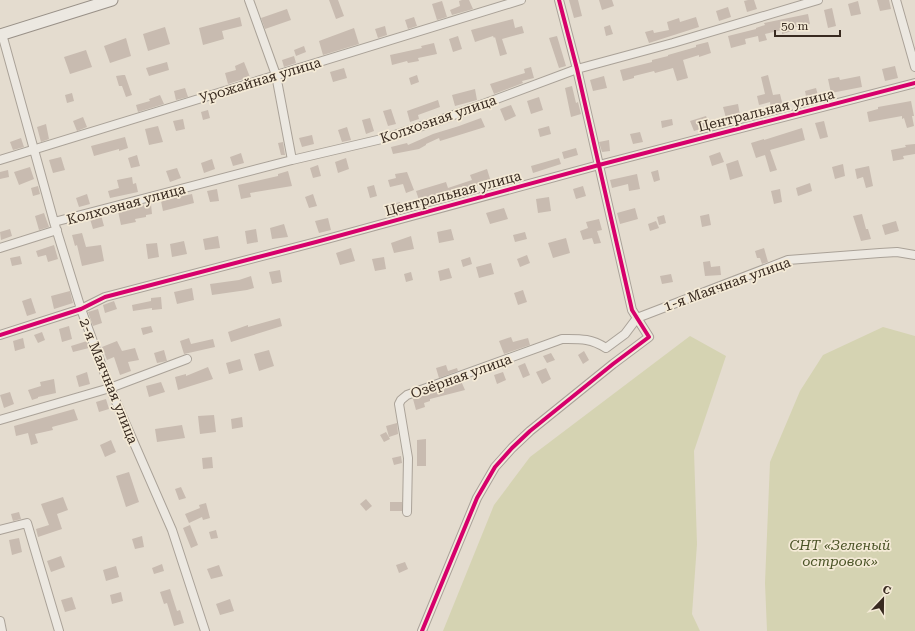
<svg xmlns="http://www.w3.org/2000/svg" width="915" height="631" font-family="'Roboto Serif',serif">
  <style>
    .green { fill: #d5d3b2 }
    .building { fill: #c8bbb0 }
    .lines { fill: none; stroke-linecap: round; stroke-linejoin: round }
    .minor-casing { stroke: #aaa298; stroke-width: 10 }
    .secondary-casing { stroke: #999188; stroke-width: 13 }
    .minor { stroke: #ece8e1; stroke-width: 8 }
    .secondary { stroke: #ece8e1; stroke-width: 11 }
    .cycleway-casing { stroke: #f4ead6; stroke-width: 6 }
    .cycleway { stroke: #d6006c; stroke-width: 4 }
    .labels { text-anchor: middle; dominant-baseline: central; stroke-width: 3.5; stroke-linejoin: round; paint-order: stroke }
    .street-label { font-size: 14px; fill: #382a20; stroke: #f4ead6 }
    .park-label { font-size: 14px; font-style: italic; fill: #4b5427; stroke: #f4ead6 }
  </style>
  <rect width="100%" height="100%" fill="#e4dccf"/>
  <path class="green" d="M883 327 915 336V631H767L765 583 770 462 800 391 823 355Z
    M690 336 726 356 694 451 697 544 692 614 700 631H443L494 505 530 457Z"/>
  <path class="building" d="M329 0H338L344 16 336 19Z
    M462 0H469L473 9 452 15 450 10 460 6 459 1Z
    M569 0H578L582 16 574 18Z
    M599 0H612L614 6 602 10Z
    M748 0H754L757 9 747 12 744 1Z
    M877 0H889L891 9 880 11Z
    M442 1 447 17 437 20 432 4Z
    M858 1 861 14 851 16 848 4Z
    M728 7 731 17 719 21 716 11Z
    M832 8 836 26 828 28 824 10Z
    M287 9 291 20 265 29 261 18Z
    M808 14 810 24 791 28 792 31 782 34V30L765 34 767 40 759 42 758 36 745 39 746 44 731 48 728 36 756 29V28L765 25 764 23Z
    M240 17 242 26 222 31 224 39 203 45 199 28Z
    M414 17 417 26 408 29 405 20Z
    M696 17 699 27 649 43 645 32 653 30 654 33 669 30 667 22 679 18 680 22Z
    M513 19 515 28 522 26 524 33 502 39 507 54 500 56 495 37 494 38 493 36 475 42 471 30Z
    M610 25 613 34 606 36 604 27Z
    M385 26 387 35 378 38 375 29Z
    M165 27 170 44 148 51 143 34Z
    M354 28 359 44 323 55 319 41Z
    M458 36 462 49 453 52 449 39Z
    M557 36 566 66 559 68 549 38Z
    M126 38 131 56 110 63 104 46Z
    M708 42 711 53 699 57V55L683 60 688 78 677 81 673 68 655 73 654 71 634 76V78L623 81 620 70 652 62V60L668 56V55L696 47V45Z
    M434 43 437 54 418 58 419 61 408 63 407 61 392 65 390 55 422 48 421 46Z
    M304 46 306 52 296 56 294 50Z
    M86 50 92 67 70 74 64 57Z
    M294 56 296 63 284 67 282 60Z
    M167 62 169 70 149 76 146 68Z
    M244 62 250 77 228 84 225 73 236 70 235 66Z
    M895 66 898 78 885 81 882 69Z
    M531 67 534 78 522 81 523 83 494 94 490 84 525 73 524 69Z
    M344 68 347 78 333 82 330 72Z
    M123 75H125L132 95 126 97 122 86H119L116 76Z
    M417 75 419 82 411 85 409 78Z
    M768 75 773 95 780 94 783 106 771 109 770 102 759 105 757 96 765 94 761 77Z
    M604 76 607 88 593 91 590 80Z
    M860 76 862 87 831 93 828 79 839 77 840 80Z
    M572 86 576 103 578 102 581 114 571 117 565 88Z
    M185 88 188 97 176 100 174 91Z
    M816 88 819 99 807 101 805 91Z
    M475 89 477 100 455 106 452 95Z
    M72 93 74 101 67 103 65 95Z
    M160 95 164 104 138 112 136 105 150 101 149 99Z
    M539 97 543 110 531 114 527 101Z
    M438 100 440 107 418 115 419 119 410 122 407 111Z
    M911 101 914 116H912L914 126 907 128 904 118 902 119V116L869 122 867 112 878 109V107Z
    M738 104 740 115 726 118 723 107Z
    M511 105 516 116 505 121 500 109Z
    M391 109 396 124 388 126 383 111Z
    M208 110 210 118 203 120 201 112Z
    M706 116 710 126 694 131 690 121Z
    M83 117 87 127 77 131 73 121Z
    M370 118 374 131 366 134 362 120Z
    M481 118 485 127 440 141 439 138 426 144V145L419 149 393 154 391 147 407 143 408 145 433 134 459 126Z
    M183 119 185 129 176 131 173 121Z
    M672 119 673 125 662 128 661 121Z
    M824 121 828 137 820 139 815 123Z
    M46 124 49 139 41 142 37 127Z
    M158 126 163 142 149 145 145 129Z
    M549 126 551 134 540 137 538 129Z
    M347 127 351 140 342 142 338 130Z
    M802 128 805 140 770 150 777 170 770 172 765 155 756 158 751 143 764 139V140Z
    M640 132 643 142 633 144 630 134Z
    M312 135 314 144 302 147 299 138Z
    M125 137 128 148 119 151V149L94 156 91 146Z
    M21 138 24 147 13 150 10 142Z
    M609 140 610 151 602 152 599 142Z
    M283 142 285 155H281L278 143Z
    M915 144V154L903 156 904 159 893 161 891 150 906 147 905 145Z
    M576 148 578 155 564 159 562 152Z
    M720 152 724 162 712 166 709 156Z
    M241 153 244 163 233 166 230 157Z
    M137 155 140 166 131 168 128 158Z
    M61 157 65 170 53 173 49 160Z
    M346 158 349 169 338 173 335 162Z
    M559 158 561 164 533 173 531 166Z
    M212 159 215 169 204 173 201 163Z
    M738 160 743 176 730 180 726 164Z
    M843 164 845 176 835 179 832 167Z
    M318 165 321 176 313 178 310 168Z
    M869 166 873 186 866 188 863 177 857 179 855 169Z
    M30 167 34 179 19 185 14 172Z
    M177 168 181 178 170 182 166 171Z
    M487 169 491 182 467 189 468 191 447 199 448 201 441 202 440 200 421 206 416 191 446 182 448 188 472 180 470 175Z
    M8 170 9 177 0 179V172Z
    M658 170 660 180 654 182 651 172Z
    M288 171 292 186 250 193 251 197 241 199 238 185 278 176V174Z
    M407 172 414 190 406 193 403 184 390 187 388 180 396 178 395 174Z
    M637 174 640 189 629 191 628 184 612 188 610 180Z
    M132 177 133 184 136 183 138 192 110 198 108 191 119 188 117 180Z
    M810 183 812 191 798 196 796 188Z
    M374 185 377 196 370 198 367 187Z
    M38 186 40 194 33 196 31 188Z
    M583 186 586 196 576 199 573 189Z
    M217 189 219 201 210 202 207 191Z
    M780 189 782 202 774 204 771 191Z
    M87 194 90 204 79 207 76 198Z
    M192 194 194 203 163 211 161 201Z
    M313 194 317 206 309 208 305 197Z
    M549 197 551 211 538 213 536 199Z
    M400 202 402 210 392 213 389 205Z
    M143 204 144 206 151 204 152 214 146 215V217L135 219 136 222 121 225 118 211Z
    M504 208 508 219 490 224 486 213Z
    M635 208 638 219 620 224 617 213Z
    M44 213 49 227 39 230 35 216Z
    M709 214 711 225 702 227 700 216Z
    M862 214 866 229H868L871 239 861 241 853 216Z
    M101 215 104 226 93 229 90 219Z
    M664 215 666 223 659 225 657 217Z
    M328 218 331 230 319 233 315 221Z
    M599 219 602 230 597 231 601 243 594 244 592 238 583 240 580 231 588 228 586 222Z
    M656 221 659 228 650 231 648 224Z
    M896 221 899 231 885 235 882 225Z
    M284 224 288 237 272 239 270 228Z
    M10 229 12 236 1 240 0 232Z
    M256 229 258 242 247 244 245 231Z
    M451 229 454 240 439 243 437 232Z
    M525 232 527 239 515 242 513 235Z
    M82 233 86 247 101 245 104 261 82 266 77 245 75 246 72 235Z
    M218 236 220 248 205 250 203 239Z
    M411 236 414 249 394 253 391 243Z
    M566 238 570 253 553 258 548 243Z
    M184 241 187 254 172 257 170 244Z
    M157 243 159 257 148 259 146 244Z
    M54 245 58 259 48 262 46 255 38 257 36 251Z
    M351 248 355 261 340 265 336 253Z
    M764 248 768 262 762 264 760 258H757L755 251Z
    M527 255 530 263 520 267 517 259Z
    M20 256 22 264 12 266 10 258Z
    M384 257 386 269 375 271 372 259Z
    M470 257 472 264 463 267 461 260Z
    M710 261 711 267 720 266 721 275 705 276 703 262Z
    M491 263 494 274 479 278 476 267Z
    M449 268 452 278 440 281 438 271Z
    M280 270 282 282 272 284 269 272Z
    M411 272 413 280 406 282 404 274Z
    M671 274 673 282 662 284 660 276Z
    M251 276 254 288 247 290 212 295 210 284 239 280Z
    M192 288 194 300 177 304 174 292Z
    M523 290 527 302 518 305 514 293Z
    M70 291 73 303 54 309 51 296Z
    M161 297 162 309 152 310V308L133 311 132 305 151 301V298Z
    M31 298 36 313 27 316 22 301Z
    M114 301 117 309 105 313 103 305Z
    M98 309 102 323 93 326 88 312Z
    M280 318 282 326 231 342 228 332 248 325V327Z
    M69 326 72 339 62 342 59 329Z
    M151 326 153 332 143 335 141 328Z
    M42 332 45 340 38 343 34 335Z
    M511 337 513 342 528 338 530 345 504 354 499 341Z
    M23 338 25 348 15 351 13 341Z
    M189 338 191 344 213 339 215 347 184 354 180 341Z
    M87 341 89 348 73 352 71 346Z
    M117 341 122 351 135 348 139 360 128 362 131 371 120 375 114 357 107 360 102 347Z
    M164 350 167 361 157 363 154 353Z
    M269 350 274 366 259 371 254 354Z
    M584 351 589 360 583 364 578 355Z
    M551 353 555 360 547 363 543 356Z
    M240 359 243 370 229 374 226 363Z
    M525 363 530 375 523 378 518 366Z
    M446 365 448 371 457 368 458 371 439 378 436 368Z
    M208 367 213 379 178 390 175 377 186 374V376Z
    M546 368 551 379 542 384 536 372Z
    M87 372 90 384 79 387 76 376Z
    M503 372 506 380 497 384 494 375Z
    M54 379 56 393 38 397V398L32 400 28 390 41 386 40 382Z
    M461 381 465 390 430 399V401L424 403 425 407 416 410 413 399 428 394V395Z
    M161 382 165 392 149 397 146 386Z
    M10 392 14 404 4 408 0 395Z
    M106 399 109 409 99 412 96 402Z
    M74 409 78 420 52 427 53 430 35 434 38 443 31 445 28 433 16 436 14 426Z
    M214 415 216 432 200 434 198 416Z
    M242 417 243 427 232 429 231 419Z
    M397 423 398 434 389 437 386 426Z
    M182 425 185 438 157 442 155 429Z
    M386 432 390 439 384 442 380 435Z
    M426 439V466H417V440Z
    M111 440 116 452 105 457 100 445Z
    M401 456 402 463 394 465 392 458Z
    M212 457 213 468 203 469 202 458Z
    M129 472 139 502 126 507 116 476Z
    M181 487 186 498 179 500 175 489Z
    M63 497 68 510 57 514 62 529 38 537 36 529 49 525 41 504Z
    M366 499 372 506 366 511 360 504Z
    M390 502H402V511H390Z
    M206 503 210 518 203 520 202 517 189 523 185 514 200 508 199 505Z
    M19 512 21 519 13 521 11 514Z
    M190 525 198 545 191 548 183 528Z
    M216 530 218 538 211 539 209 532Z
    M142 536 144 547 135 549 132 539Z
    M19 538 22 552 12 555 9 540Z
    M61 556 65 567 51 572 47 561Z
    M405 562 408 569 399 573 396 565Z
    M162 564 164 571 154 574 152 568Z
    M219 565 223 576 211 579 207 569Z
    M116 566 119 577 106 581 103 570Z
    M170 589 177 611 180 610 184 623 174 626 167 603 164 604 160 592Z
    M121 592 123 601 112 604 110 595Z
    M72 597 76 609 65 612 61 600Z
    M230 599 234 611 220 615 216 604Z"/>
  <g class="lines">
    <defs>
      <path id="minor" d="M249 0 276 75 292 160
        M896 0 915 67
        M2 34 54 222 81 309 110 388 172 530 205 631
        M0 160 521 0
        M54 222 292 160 386 138 443 119 577 69 673 43 818 0
        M0 248 57 230
        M0 335 81 309 105 297 316 242 599 165 915 83
        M0 420 110 388 187 359
        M407 512 408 458 399 404 401 400 407 395 562 339C580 339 590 338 606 348L625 334 637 318 788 260 880 253 897 252 915 255
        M0 530 27 523 59 631
        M0 621 2 631
        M422 631 477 498 495 467 512 448 530 431 613 364 649 337 632 310 577 69 559 0"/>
      <path id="secondary" d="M0 35 112 0"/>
    </defs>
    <use href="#minor" class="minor-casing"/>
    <use href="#secondary" class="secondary-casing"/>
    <use href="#minor" class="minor"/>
    <use href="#secondary" class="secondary"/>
    <defs>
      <path id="cycleway" d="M0 335 81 309 105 297 316 242 599 165 915 83
        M422 631 477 498 495 467 512 448 530 431 613 364 649 337 632 310 577 69 559 0"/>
    </defs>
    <use href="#cycleway" class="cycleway-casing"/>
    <use href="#cycleway" class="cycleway"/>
  </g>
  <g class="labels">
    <g class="street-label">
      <text transform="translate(260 80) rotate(-17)">Урожайная улица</text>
      <text transform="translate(766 110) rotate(-14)">Центральная улица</text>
      <text transform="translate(438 119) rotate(-19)">Колхозная улица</text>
      <text transform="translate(453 193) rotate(-15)">Центральная улица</text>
      <text transform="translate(126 204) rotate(-15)">Колхозная улица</text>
      <text transform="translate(727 284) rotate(-20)">1-я Маячная улица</text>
      <text transform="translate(461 376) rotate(-20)">Озёрная улица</text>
      <text transform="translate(109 381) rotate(68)">2-я Маячная улица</text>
    </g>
    <g class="park-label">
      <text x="840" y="545">СНТ «Зеленый<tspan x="840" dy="16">островок»</tspan></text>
    </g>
  </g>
  <g transform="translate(883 599) rotate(22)" stroke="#f4ead6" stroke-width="3" paint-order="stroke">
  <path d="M0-3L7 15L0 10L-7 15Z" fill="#382a20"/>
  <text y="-6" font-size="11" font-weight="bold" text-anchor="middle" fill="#382a20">С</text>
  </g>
  <path d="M775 30v6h65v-6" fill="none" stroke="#382a20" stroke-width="2"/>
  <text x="781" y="30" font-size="12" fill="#382a20" stroke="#f4ead6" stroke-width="3" paint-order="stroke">50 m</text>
</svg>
